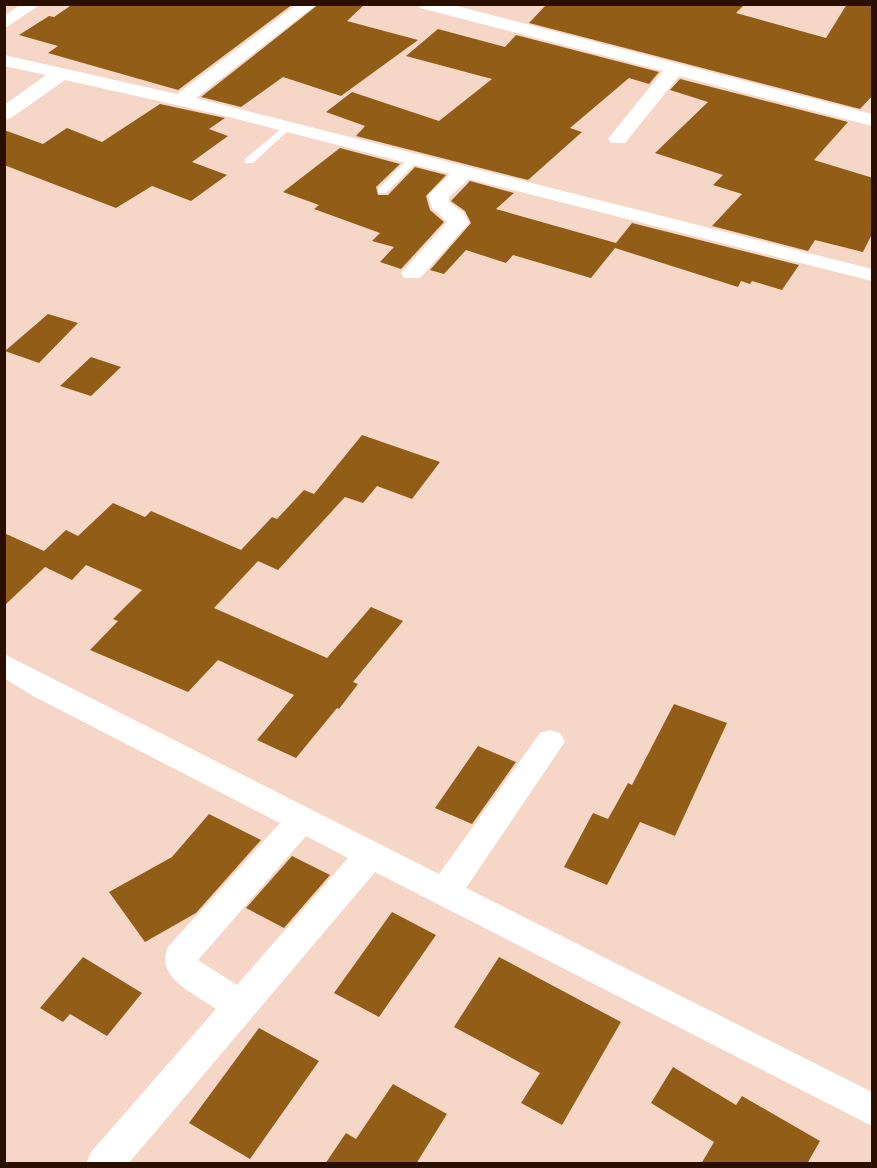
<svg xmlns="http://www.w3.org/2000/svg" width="877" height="1168" font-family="Figtree,sans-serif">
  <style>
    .building { fill: #925e17 }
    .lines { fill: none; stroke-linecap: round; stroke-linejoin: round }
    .service { fill: #fff; fill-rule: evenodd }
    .minor { fill: #fff; fill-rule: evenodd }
  </style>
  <rect width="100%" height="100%" fill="#f6d6c6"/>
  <path class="building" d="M73 4H293L178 90 48 53 58 46 19 35 49 16 54 17Z
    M319 4H365L347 21 418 40 341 96 283 77 241 107 201 97Z
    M547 4H745L736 13 826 38 847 4H873V95L860 109 529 23Z
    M438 29 505 47 516 35 659 72 649 84 629 78 570 128 582 132 528 180 356 136 365 126 326 112 352 92 439 121 492 79 406 56Z
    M680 79 848 122 814 160 873 178V232L863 252 815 240 808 251 712 226 742 194 713 185 723 175 655 153 708 102 670 90Z
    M160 104 225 118 209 129 228 136 192 162 227 175 191 201 152 186 116 208 4 165V130L43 144 67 128 102 142Z
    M340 148 400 164 376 187 378 195H388L415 167 446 175 426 196 430 210 444 222 401 269 380 262 394 247 372 241 380 233 314 209 319 205 283 192Z
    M470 181 514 193 496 209 616 243 632 223 799 265 782 290 752 281 750 284 741 281 738 287 615 248 591 278 513 255 506 263 466 250 444 274 430 270 471 223 465 211 451 201Z
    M48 314 78 323 39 363 5 351Z
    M91 357 121 367 91 396 60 386Z
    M362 435 440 462 412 499 377 486 363 503 345 497 278 570 258 561 214 608 327 658 371 607 403 621 353 682 358 684 339 709 337 708 296 758 257 740 294 695 218 660 188 692 90 650 118 621 113 619 142 590 86 565 72 580 45 567 4 606V533L44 551 66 530 78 536 113 503 145 517 151 511 241 550 272 517 277 519 304 490 314 494Z
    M674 704 727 723 675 836 640 822 607 885 564 867 593 813 608 819 628 783 632 785Z
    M478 746 516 762 472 824 435 808Z
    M209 814 261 840 196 913 145 942 109 892 172 857Z
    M292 856 330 875 284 928 246 908Z
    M392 912 436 935 379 1017 334 993Z
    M83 957 142 993 107 1036 70 1014 63 1022 40 1008Z
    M499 957 621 1022 562 1125 521 1103 540 1073 454 1027Z
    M259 1028 319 1061 250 1159 189 1123Z
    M673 1067 736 1105 742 1096 820 1141 807 1164H701L714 1142 651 1103Z
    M393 1084 447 1114 416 1164H325L346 1133 356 1139Z"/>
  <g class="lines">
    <path class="service" d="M288 123 293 126 291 128 253 163H245V159Z
      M415 155 420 158 419 160 386 193H378V189L411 156Z"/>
    <path class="minor" d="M21 4H41L4 29V16Z
      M297 4H317L196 98 872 269V281L469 179 449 197V202L464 213 469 223 420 278H404L401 273 447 222 432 208 428 195 450 174 221 115 65 80 11 118 4 120V105L46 75 4 66V55L177 94Z
      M418 4H449L872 114V126L679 76 625 143H611L608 139 611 135 663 71 420 8Z
      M4 654 439 874 540 733 550 730 560 733 565 741 560 749 466 888 872 1092V1126L375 872 128 1164H86L91 1152 216 1009C195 994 154 977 168 947L280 823 33 696 4 678ZM306 836 348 858 237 985 198 960Z"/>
  </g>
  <rect width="877" height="1168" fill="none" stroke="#2a0f01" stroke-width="12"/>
</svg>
